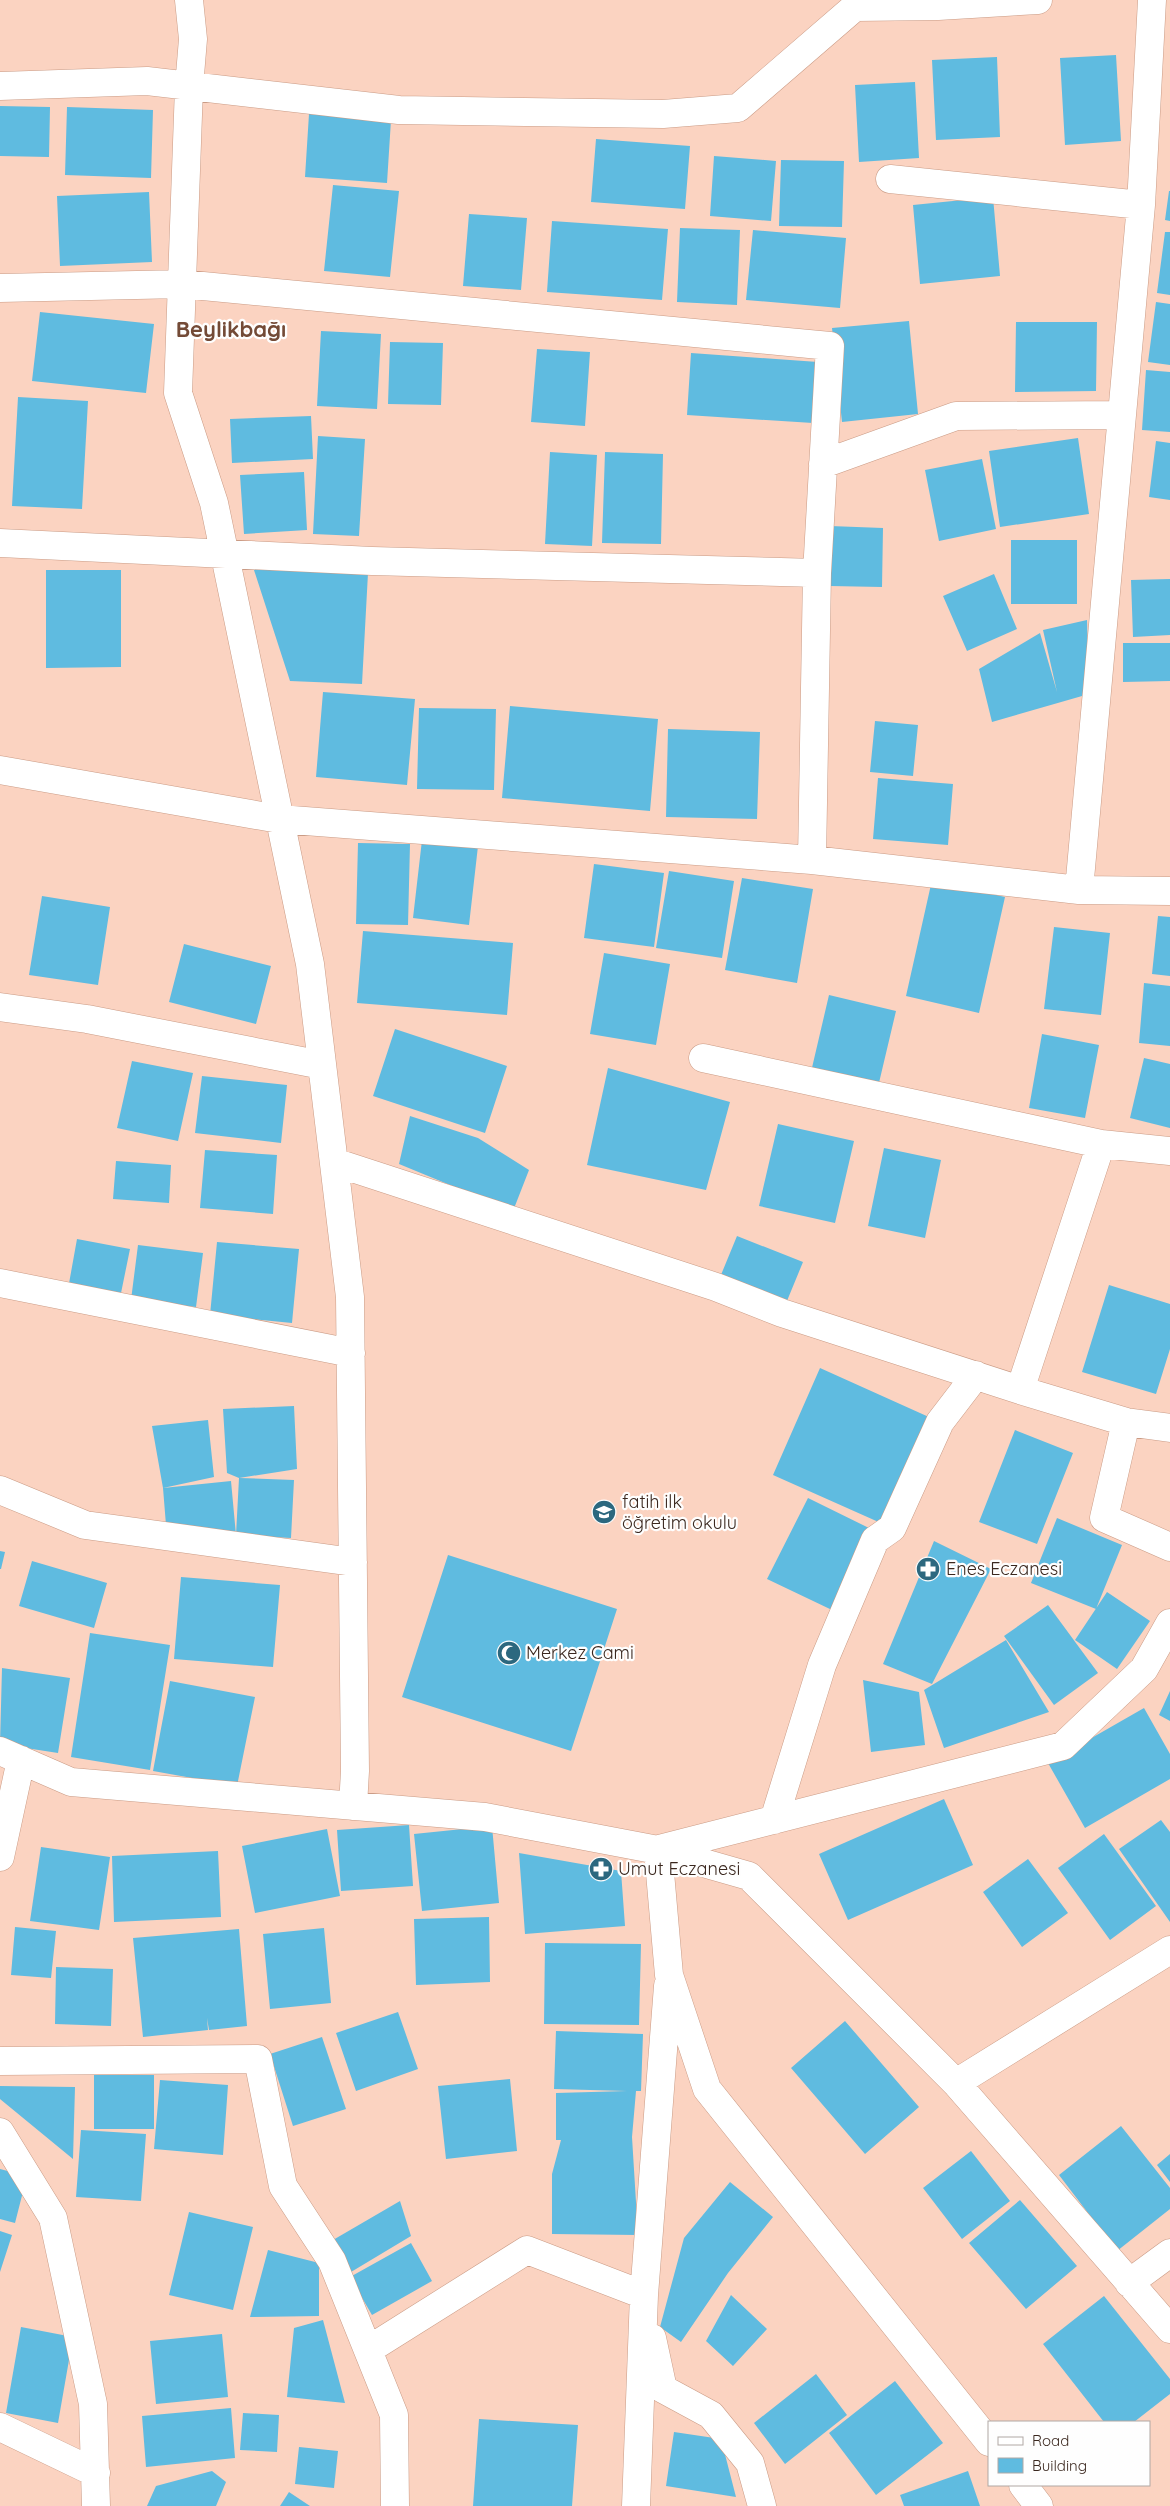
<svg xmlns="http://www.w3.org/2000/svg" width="1170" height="2506" viewBox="0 0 1170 2506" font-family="Quicksand,sans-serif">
<rect width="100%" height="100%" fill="#fbd3c1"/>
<path fill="#5fbbe0" d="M1116,55L1121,141L1065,145L1060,58Z
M997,57L1000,137L936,140L932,60Z
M915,82L919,158L859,162L855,85Z
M0,106L50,107L49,157L0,156Z
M67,107L153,110L151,178L65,175Z
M309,114L391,120L387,183L305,177Z
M596,139L690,146L685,209L591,202Z
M714,156L776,161L771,221L710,216Z
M781,160L844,161L842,227L779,226Z
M333,185L399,191L390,277L324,271Z
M1169,191H1170V221L1165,220Z
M149,192L152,262L60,266L57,196Z
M993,197L1000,276L920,284L913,205Z
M469,214L527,218L521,290L463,286Z
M552,221L668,229L662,300L547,292Z
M680,228L740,230L737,305L677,302Z
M753,230L846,238L840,308L746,300Z
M1165,232H1170V295L1157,293Z
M1156,302L1170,304V365L1148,362Z
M40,312L154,324L146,393L32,381Z
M909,321L918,414L842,422L832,328Z
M1016,322H1097L1096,391L1015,392Z
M321,331L381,334L377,409L317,406Z
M390,342L443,343L441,405L388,404Z
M537,349L590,352L585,426L531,422Z
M691,353L818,362L813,423L687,415Z
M1146,370L1170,372V432L1142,430Z
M18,397L88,401L82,509L12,506Z
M311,416L313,459L232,463L230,419Z
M318,436L365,439L359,536L313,534Z
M1078,438L1089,514L1000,527L989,451Z
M1156,441L1170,443V500L1149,497Z
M550,452L597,455L592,546L545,544Z
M605,452L663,454L661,544L602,543Z
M982,459L996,529L939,541L925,470Z
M304,472L307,530L244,534L240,475Z
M830,526L883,528L882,587L830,586Z
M1011,540H1077V604H1011Z
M253,567L368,573L362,684L290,681Z
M46,570H121V667L46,668Z
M994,574L1017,629L967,651L943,596Z
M1170,579V635L1133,637L1131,580Z
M1087,620L1089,694L992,722L979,669L1040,633L1057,692L1043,630Z
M1123,643H1170V681L1123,682Z
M323,692L415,699L407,785L316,777Z
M510,706L658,719L650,811L502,798Z
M419,708L496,709L494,790L417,789Z
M875,721L918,725L913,776L870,772Z
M668,729L760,732L757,819L666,817Z
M878,778L953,784L948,845L873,839Z
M422,840L478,846L469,925L413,918Z
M358,843L410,844L408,925L356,924Z
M594,864L664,873L654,947L584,938Z
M669,871L734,881L722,958L656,948Z
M742,878L813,889L797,983L725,970Z
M932,880L1005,897L979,1013L906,996Z
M42,896L110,907L98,985L29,975Z
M1158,916L1170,917V976L1152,974Z
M1054,927L1110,933L1101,1015L1044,1009Z
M363,931L513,943L507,1015L357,1003Z
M184,944L271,966L256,1024L169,1002Z
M604,953L670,964L656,1045L590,1034Z
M1144,983L1170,986V1046L1139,1043Z
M829,995L896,1011L878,1087L811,1072Z
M395,1029L507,1066L485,1133L373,1096Z
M1042,1034L1099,1045L1085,1118L1029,1108Z
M1144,1058L1170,1064V1128L1130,1118Z
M132,1061L193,1073L178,1141L117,1128Z
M608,1068L730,1102L706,1190L587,1165Z
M202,1076L287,1085L281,1143L195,1133Z
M410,1116L478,1138L529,1170L513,1211L399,1164Z
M778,1124L854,1141L835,1223L759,1206Z
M884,1148L941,1160L925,1238L868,1226Z
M205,1150L277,1155L273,1214L200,1208Z
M116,1161L171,1165L169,1203L113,1199Z
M737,1236L803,1262L782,1313L716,1287Z
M77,1239L130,1249L120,1298L68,1289Z
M217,1242L299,1249L292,1323L210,1315Z
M138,1245L203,1253L196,1307L131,1300Z
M1109,1285L1170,1304V1349L1156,1394L1082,1372Z
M820,1368L940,1422L892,1528L773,1475Z
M294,1406L297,1469L239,1478L227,1473L223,1409Z
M208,1420L214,1477L163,1488L152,1426Z
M1015,1430L1073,1453L1037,1544L979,1522Z
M239,1478L294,1480L291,1538L236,1535Z
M231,1481L236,1535L166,1525L163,1488Z
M808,1498L871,1529L832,1610L767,1579Z
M1057,1518L1122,1545L1096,1609L1031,1583Z
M934,1541L991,1569L932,1684L883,1664Z
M0,1551L5,1552L1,1569H0Z
M448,1555L617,1609L571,1751L402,1697Z
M32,1561L107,1583L94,1628L19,1606Z
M181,1577L280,1585L273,1667L174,1659Z
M1107,1592L1150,1621L1117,1669L1075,1640Z
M1048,1605L1098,1673L1054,1705L1004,1636Z
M90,1633L170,1645L150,1770L71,1757Z
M1006,1640L1049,1712L944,1748L924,1690Z
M2,1668L70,1678L58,1753L0,1744Z
M863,1680L919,1692L925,1745L871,1752Z
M170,1681L255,1697L237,1786L153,1771Z
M1170,1691V1721L1159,1715Z
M1144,1708L1170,1754V1779L1085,1828L1048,1763Z
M944,1799L973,1865L848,1920L819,1854Z
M1161,1820L1170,1832V1922L1119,1849Z
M409,1825L413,1886L341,1891L337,1830Z
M492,1826L499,1903L422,1911L414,1834Z
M327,1829L340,1896L255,1913L242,1846Z
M1104,1834L1156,1906L1110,1940L1058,1868Z
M41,1847L110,1857L99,1930L30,1921Z
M218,1851L221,1917L114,1922L112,1856Z
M519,1853L621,1871L625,1926L525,1934Z
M1028,1859L1068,1913L1022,1947L983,1892Z
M489,1917L490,1982L416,1985L414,1919Z
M15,1927L56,1931L51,1978L11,1975Z
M324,1928L331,2003L270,2009L263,1934Z
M239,1929L247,2026L209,2030L207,2018L208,2030L143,2037L133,1938Z
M545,1943L641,1944L639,2025L544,2024Z
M56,1967L113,1969L111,2026L55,2024Z
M398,2012L418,2069L356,2091L336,2033Z
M845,2021L919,2107L865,2154L791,2068Z
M556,2031L643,2034L641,2091H636L632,2137L638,2235L552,2234V2174L561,2140H556V2093L627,2091L554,2089Z
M322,2037L346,2109L293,2126L270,2054Z
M94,2075H154V2129H94Z
M510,2079L517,2151L446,2159L438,2086Z
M160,2080L228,2085L223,2155L154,2149Z
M0,2086L75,2087L73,2159L0,2099Z
M1121,2126L1170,2188V2209L1117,2251L1059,2175Z
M81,2130L146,2134L141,2201L76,2197Z
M971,2151L1010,2201L962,2239L923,2188Z
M1170,2154V2182L1157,2165Z
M0,2169L27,2176L15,2223L0,2219Z
M730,2182L773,2217L728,2273L681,2342L660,2327L684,2238Z
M1020,2200L1077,2266L1026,2309L969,2243Z
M400,2201L411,2236L351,2272L333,2240Z
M189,2212L253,2227L233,2310L169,2295Z
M0,2231L12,2235L0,2272Z
M411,2243L432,2281L372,2315L350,2277Z
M268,2250L319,2263V2316L250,2317Z
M731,2295L767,2329L733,2366L706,2341Z
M1104,2296L1170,2379V2394L1134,2422H1104L1043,2344Z
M323,2320L345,2403L287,2397L294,2328Z
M21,2327L73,2337L58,2423L6,2413Z
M222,2334L228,2397L156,2404L150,2341Z
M816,2374L847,2415L785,2464L754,2423Z
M895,2381L943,2443L876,2495L829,2433Z
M231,2408L235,2458L146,2467L142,2416Z
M243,2413L279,2415L277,2452L240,2450Z
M479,2419L578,2425L572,2506H473Z
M674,2432L721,2439L736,2497L666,2486Z
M299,2447L338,2451L334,2488L295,2484Z
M212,2471L226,2482L216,2506H147L156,2486Z
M968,2471L980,2506H904L900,2495Z
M289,2492L310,2506H280Z"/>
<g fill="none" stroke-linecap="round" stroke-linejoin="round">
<g stroke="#ca9b85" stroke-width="29">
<path id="minor" d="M189,0L193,39L189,87L178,393L214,503L310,964L350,1297L355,1771L353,1806
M0,86L147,81L399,110L663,114L738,108L855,7L938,6L1038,0
M890,179L1141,205
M0,288L182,284L830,346L817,573L812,860
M823,464L956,416L1121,415
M0,543L372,561L817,573
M0,770L279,819L812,860L1079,890L1170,891
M1079,890L1141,205L1152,0
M0,1007L87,1019L322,1065
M703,1058L1101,1144L1170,1151
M334,1162L716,1287L782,1313L1020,1390L1126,1422L1170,1428
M0,1283L351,1353
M1020,1390L1101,1144
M1126,1422L1104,1518L1170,1547
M0,1490L85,1525L353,1562
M0,1751L71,1782L485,1817L658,1850L749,1876L956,2083L1170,2329
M774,1820L822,1665L875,1540L892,1528L940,1422L976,1375
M659,1849L1063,1746L1144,1669L1170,1623
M658,1850L669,1975L707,2089L989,2442
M0,1857L21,1760
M0,2061L258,2059L283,2186L332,2261L394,2415L395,2506
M956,2083L1170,1950
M0,2132L53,2218L93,2404L96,2506
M1129,2283L1170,2253
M652,2338L663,2389L711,2415L750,2463L762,2506
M368,2350L527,2250L644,2295
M0,2427L96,2473
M1023,2485L1039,2506
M636,2506L644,2295L668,1986"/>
</g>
<use href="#minor" stroke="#fff" stroke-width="28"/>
</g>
<defs>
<g id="school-disc" transform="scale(1.25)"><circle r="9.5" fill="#2c687f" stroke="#fefefe"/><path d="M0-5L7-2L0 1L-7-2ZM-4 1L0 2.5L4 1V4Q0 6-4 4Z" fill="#fff"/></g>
<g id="pharmacy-disc" transform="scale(1.25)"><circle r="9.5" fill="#2c687f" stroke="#fefefe"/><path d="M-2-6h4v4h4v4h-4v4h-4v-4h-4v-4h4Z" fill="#fff"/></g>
<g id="mosque-disc" transform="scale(1.25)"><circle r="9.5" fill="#2c687f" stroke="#fefefe"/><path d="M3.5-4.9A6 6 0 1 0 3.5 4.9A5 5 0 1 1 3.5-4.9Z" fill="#fff"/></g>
</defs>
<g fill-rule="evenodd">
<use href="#school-disc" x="604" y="1512"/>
<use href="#pharmacy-disc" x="928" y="1569"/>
<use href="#mosque-disc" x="509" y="1653"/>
<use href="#pharmacy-disc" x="601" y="1869"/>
</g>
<g text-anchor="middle" stroke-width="4.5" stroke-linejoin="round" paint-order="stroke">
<g font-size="18" fill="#3a271e" stroke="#fefefe" text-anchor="start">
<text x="622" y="1508">fatih ilk<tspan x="622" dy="21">öğretim okulu</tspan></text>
<text x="946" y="1575">Enes Eczanesi</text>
<text x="526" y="1659">Merkez Cami</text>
<text x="618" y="1875">Umut Eczanesi</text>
</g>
<g font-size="22" font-weight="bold" fill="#734a36" stroke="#fefefe">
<text x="231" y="337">Beylikbağı</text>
</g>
</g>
<rect x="988" y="2421" width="162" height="65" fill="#fefefe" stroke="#b0a8a4"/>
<rect x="998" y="2437" width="25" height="8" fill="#ffffff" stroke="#b0a8a4"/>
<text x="1032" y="2446" font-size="15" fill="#3a271e">Road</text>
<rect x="998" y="2458" width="25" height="15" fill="#5fbbe0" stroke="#b0a8a4"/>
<text x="1032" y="2471" font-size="15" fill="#3a271e">Building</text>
</svg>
